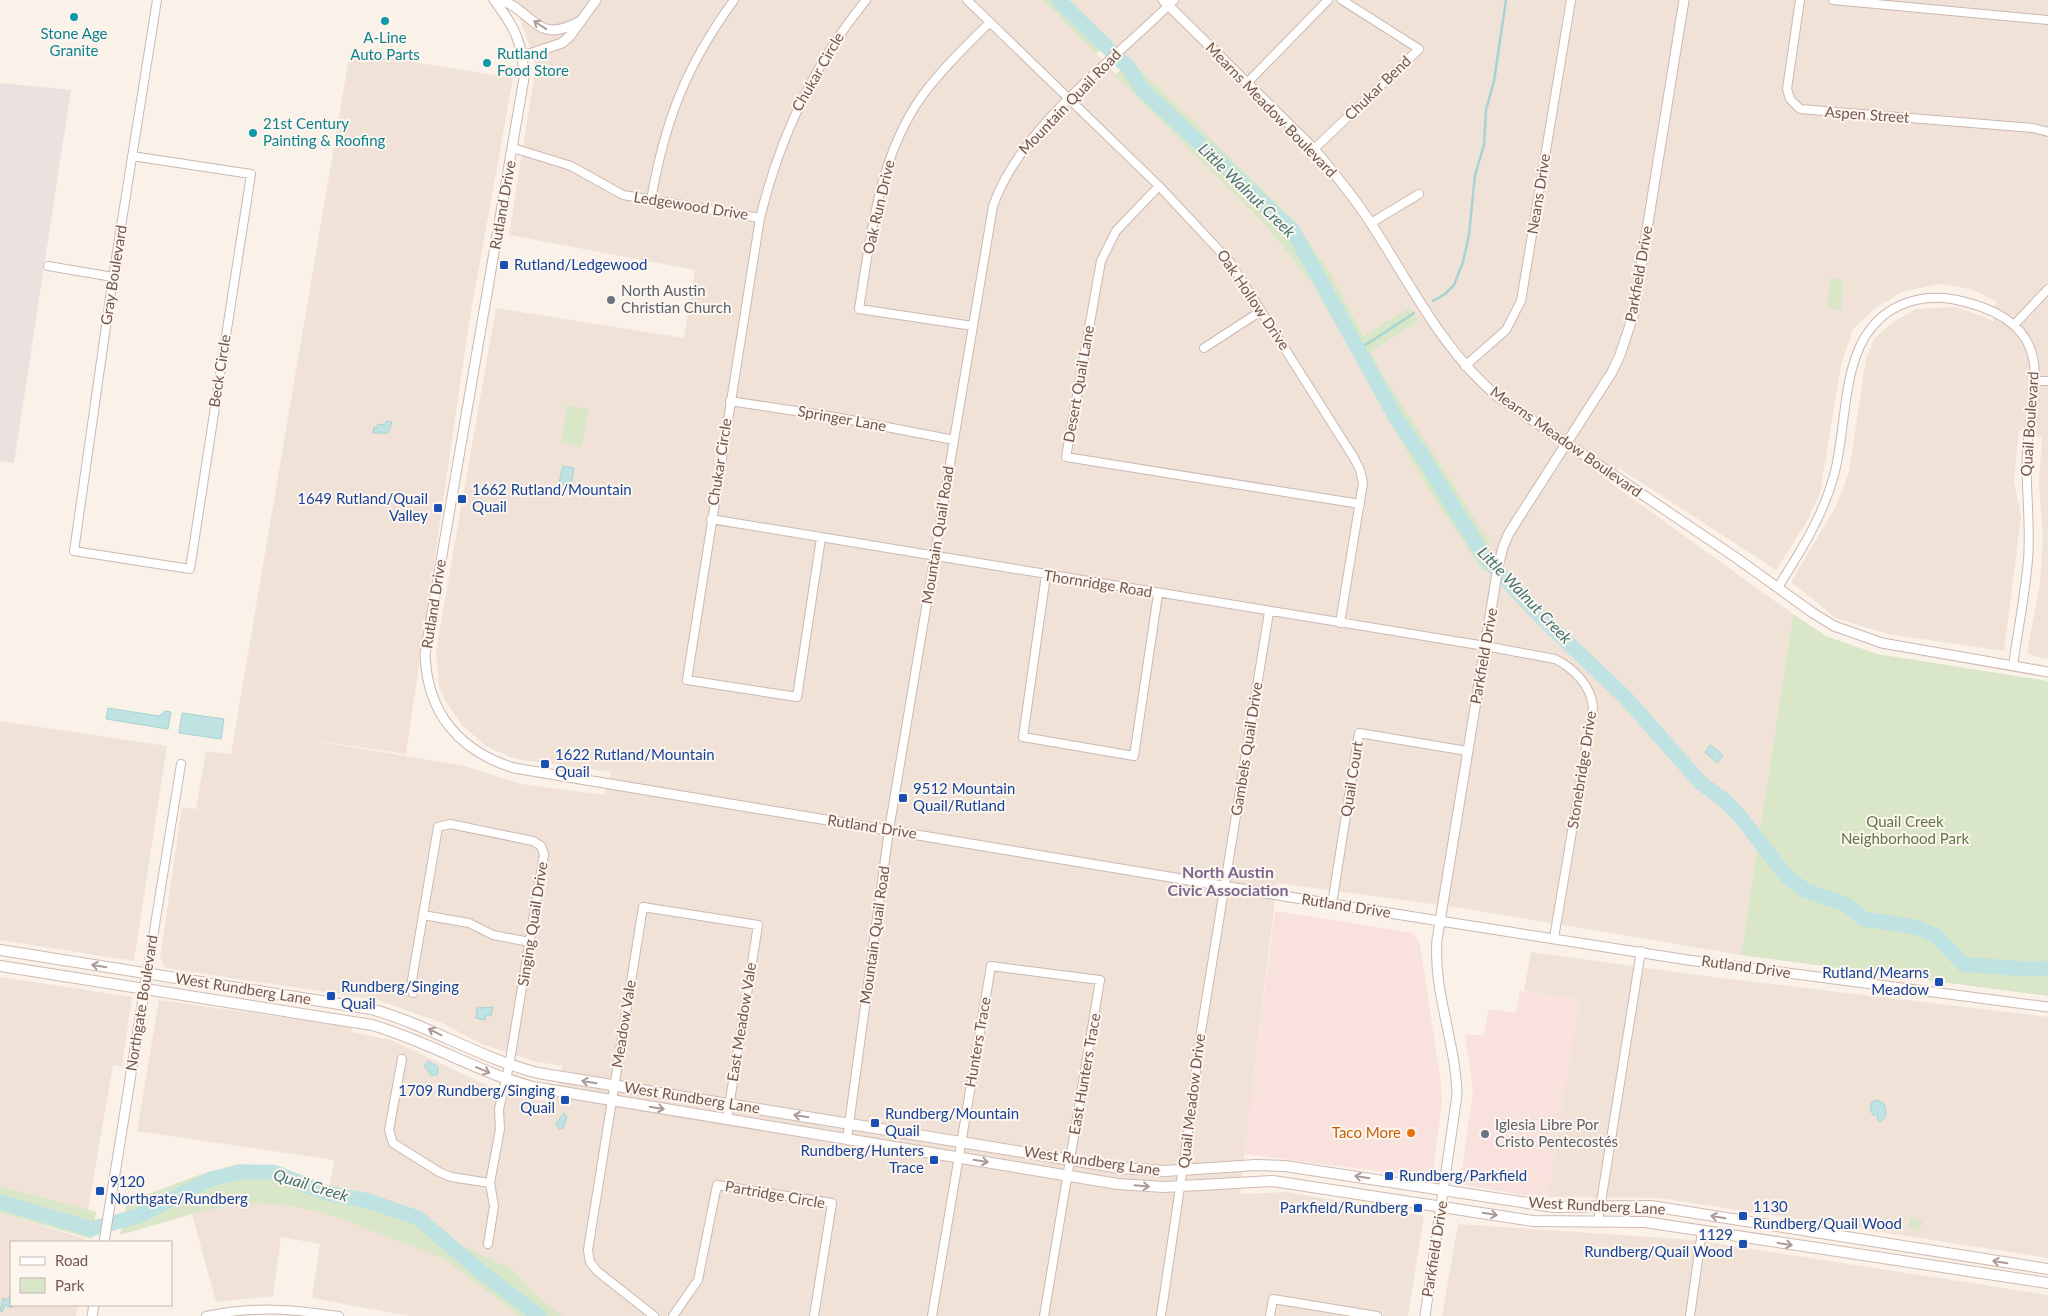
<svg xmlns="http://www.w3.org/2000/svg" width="2048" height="1316" viewBox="0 0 2048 1316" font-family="Lato,sans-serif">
<rect width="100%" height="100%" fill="#faf1e9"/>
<path fill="#f1e2d8" d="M507,0H1043L1268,228L1315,288L1424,483L1384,376L1371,352L1419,321L1410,307L1365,337L1331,274L1294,220L1070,0H2048V659L2033,656L2027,653L2040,583L2043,538L2039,482L2042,438L2019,430L2014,480L2021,517L2004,651L1888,634L1836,618L1791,582L1836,506L1849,472L1866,359L1874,339L1893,322L1916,309L1956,307L1984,317L1993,322L1996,301L1971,289L1939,284L1902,292L1874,309L1853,329L1841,365L1820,493L1806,523L1776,570L1619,468L1608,481L1793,614L1741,955L1461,908L1277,883L1240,1194L1288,1192L1424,1216L1408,1316H409L312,1298L320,1244L281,1237L273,1296L216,1302L192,1214L241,1203L285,1205L325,1213L334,1160L137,1131L159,1000L352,1027V1032L391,1040L486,1085L526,1098L553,1102L562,1066L533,1061L484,1045L440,1022L378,1000L172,969L164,967L160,958L182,807L196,809L206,751L231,754L350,52L513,78L469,323L406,754L286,736L465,766L521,784L604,795L611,772L516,759L487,747L462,725L445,700L439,686L436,651L496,308L684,338L695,270L509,235L536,65L520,19Z
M0,721L167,746L134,961L0,940Z
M1531,952L1697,975L2048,1017V1258L1660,1198L1547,1197L1579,1000L1524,991Z
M0,977L132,997L122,1066L113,1065L88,1210L0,1186Z
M0,1213L86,1239V1242H11V1305H78L76,1316H0Z
M1458,1224L1694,1240L2048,1295V1316H1442Z"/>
<path fill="#f9e2de" d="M1275,911L1414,933L1420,945L1441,1082L1442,1103L1432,1178L1244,1154Z
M1520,991L1580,1000L1547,1196L1522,1195L1460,1184L1473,1091L1465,1035H1483L1489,1009L1516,1013Z"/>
<path fill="#eae2df" d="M0,83L71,90L14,463L0,461Z"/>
<path fill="#d9e7c8" d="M1043,0H1070L1110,40L1096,54Z
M1131,60L1294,220L1331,274L1364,336L1410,307L1419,321L1371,352L1384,376L1490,542L1484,573L1424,483L1315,288L1268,228L1115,75Z
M1830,278L1840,279L1843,282L1842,311L1827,308Z
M567,405L589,409L582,447L561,443Z
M1793,614L1826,636L1877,654L2048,681V996L1741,955Z
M238,1164L284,1168L330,1186L411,1209L459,1244L512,1269L531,1290L562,1316H520L443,1258L325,1213L285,1205L240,1203L192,1214L120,1235L127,1202L196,1176Z
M0,1186L96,1212L92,1239L0,1213Z
M1912,1217L1923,1222L1919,1232L1907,1227Z"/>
<path fill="#bfe2e2" stroke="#a6d3d3" d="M386,421L392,422L388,433H373L374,427L377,428L378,424L385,425Z
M563,466L574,468L571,486L559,483Z
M108,708L159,716L165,711L171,712L168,729L106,719Z
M182,713L224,719L221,739L179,733Z
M1710,745L1723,755L1717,763L1705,752Z
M493,1007L491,1016L486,1015L485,1020L476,1018L477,1008Z
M428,1061L438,1067V1074L432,1076L424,1066Z
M1877,1100L1884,1104C1887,1111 1887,1118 1880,1122L1877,1119L1878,1115H1873L1870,1109L1872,1102Z
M564,1113L567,1117L563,1128L559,1129L556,1124Z
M11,1293L12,1308L5,1305L2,1312L0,1311L3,1298L8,1300Z"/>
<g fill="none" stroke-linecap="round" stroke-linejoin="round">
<path stroke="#a6d3d3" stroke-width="2.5" d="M1433,301L1445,294L1454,285L1463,262L1469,235L1475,175L1484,145L1486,110L1494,81L1506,0
M1358,350L1414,313"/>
<path stroke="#bfe2e2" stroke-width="15" d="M1058,0L1129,68L1142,89L1293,231L1396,418L1421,454L1485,558L1543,619L1625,697L1700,782L1724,800L1738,814L1788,878L1805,890L1847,905L1863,919L1916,927L1936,936L1964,965C1993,964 2019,972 2048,968
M0,1202L91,1229L138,1216L211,1179L240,1172H273L325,1193L369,1201L418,1218L480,1271L539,1316"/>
<g stroke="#ccb8b0" stroke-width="10">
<path id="minor" d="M967,0L1159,186L1230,262L1354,458L1360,470L1363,483L1340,623
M1800,0L1787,89L1790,99L1800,109L2033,128L2048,132
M1833,0L2048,20
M1247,83L1328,0
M513,148L571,166L623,195L760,218
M1314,149L1419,49L1342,0
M132,156L251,174L190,569L74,551L113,277L157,0
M1159,186L1116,231L1101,261L1066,457L1360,504
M651,200C665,120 686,66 734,0
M1371,223L1419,194
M48,266L113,277
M2014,325L2048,289
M973,326L859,309C871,235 878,158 922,96C942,69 966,46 989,23
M1204,348L1261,311
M1465,366L1506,330L1521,301L1571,0
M2035,381H2048
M730,401L835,417L954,440
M711,519L1485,646L1555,659C1574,668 1591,686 1593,707L1554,938
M821,538L797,697L687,680L760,218C780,136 813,65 866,0
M1046,575L1023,737L1134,756L1158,594
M1778,587C1801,551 1823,516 1834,475C1847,429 1841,364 1872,327C1892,302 1926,293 1957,300C1985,306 2019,319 2030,348C2042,379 2029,417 2027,449C2025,486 2031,523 2028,560C2025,595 2018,630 2013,665
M1332,904L1359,733L1467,751
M423,915L469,923L493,935L530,942
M147,974L181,764
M413,993L412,980L438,827L450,824L533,841L541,846L544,854L509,1066L499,1109L500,1129L490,1183L494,1206L488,1244
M402,1059L389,1130L393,1143L439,1172L451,1177L490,1183
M847,1139L889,830L993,206C1022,124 1114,61 1174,0
M1598,1221L1641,951
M206,1316C254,1306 291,1309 339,1316
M654,1316L597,1271L590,1262L588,1250L643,907L758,925L727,1119
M673,1316L698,1280L717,1185L832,1203L814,1316
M932,1316L991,966L1100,980L1044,1316
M1161,1316L1193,1099L1199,1044L1269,612
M1270,1316L1273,1299L1377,1316
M1690,1316L1702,1231"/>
</g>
<g stroke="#ccb8b0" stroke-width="11">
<path id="tertiary" d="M494,0C515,27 523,44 524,78L425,654C427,713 459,751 514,768L1332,904L1688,960L2048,1007
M502,0C537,15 536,44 579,22
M1163,0L1314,149C1335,174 1355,198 1372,225C1411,285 1443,351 1498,397L1735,557L1813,613L1834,626L1882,643L2048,672
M523,56L562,43L570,36L596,0
M104,1242L147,974
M92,1316L94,1305
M1425,1316L1457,1095C1456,1043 1433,992 1437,940L1498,567L1503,547L1509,533L1612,372L1620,355L1633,316L1684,0"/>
</g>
<g stroke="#d0bab1" stroke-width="12">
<path id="secondary" d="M0,950L371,1009C429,1025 479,1058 538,1073L1120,1168L1165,1171L1256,1165L1285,1166L1554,1207L1651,1206L2048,1269
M0,966L372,1025C428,1041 477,1072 533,1087L1118,1184L1164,1187L1273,1181L1533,1221L1645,1222L2048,1283"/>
</g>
<use href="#minor" stroke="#fff" stroke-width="8"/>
<use href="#tertiary" stroke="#fff" stroke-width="9"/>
<use href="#secondary" stroke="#fff" stroke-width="10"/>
</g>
<defs><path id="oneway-shaft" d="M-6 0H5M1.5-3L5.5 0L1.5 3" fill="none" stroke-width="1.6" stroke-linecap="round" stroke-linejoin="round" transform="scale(1.25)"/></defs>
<g stroke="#ab9a95">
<use href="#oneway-shaft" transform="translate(540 25) rotate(-146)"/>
<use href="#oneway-shaft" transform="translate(99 966) rotate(-171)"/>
<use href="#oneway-shaft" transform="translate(435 1032) rotate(-154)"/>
<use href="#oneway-shaft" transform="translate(483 1070) rotate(23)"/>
<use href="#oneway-shaft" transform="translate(589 1082) rotate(-170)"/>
<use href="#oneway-shaft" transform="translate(657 1108) rotate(9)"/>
<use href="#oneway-shaft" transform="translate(801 1116) rotate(-171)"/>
<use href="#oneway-shaft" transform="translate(981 1161) rotate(9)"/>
<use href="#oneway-shaft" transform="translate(1362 1177) rotate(-171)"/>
<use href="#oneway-shaft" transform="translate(1142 1186) rotate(5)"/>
<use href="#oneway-shaft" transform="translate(1490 1214) rotate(9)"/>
<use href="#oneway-shaft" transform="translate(1718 1217) rotate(-171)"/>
<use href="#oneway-shaft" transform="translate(1785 1244) rotate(9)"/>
<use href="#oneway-shaft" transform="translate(2000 1262) rotate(-171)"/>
</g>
<g fill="#0f9aa8" stroke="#fdf6ef" stroke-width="2">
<circle cx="74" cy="17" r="5"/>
<circle cx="385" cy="21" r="5"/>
<circle cx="487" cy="63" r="5"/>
<circle cx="253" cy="133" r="5"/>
</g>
<g fill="#1a4fb4" stroke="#fdf6ef" stroke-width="2">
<rect x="499" y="260" width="10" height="10" rx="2.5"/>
<rect x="457" y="494" width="10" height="10" rx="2.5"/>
<rect x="433" y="503" width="10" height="10" rx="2.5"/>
<rect x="540" y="759" width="10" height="10" rx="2.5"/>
<rect x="898" y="793" width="10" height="10" rx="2.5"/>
<rect x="1934" y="977" width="10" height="10" rx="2.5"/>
<rect x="326" y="991" width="10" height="10" rx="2.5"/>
<rect x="560" y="1095" width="10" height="10" rx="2.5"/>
<rect x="870" y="1118" width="10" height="10" rx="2.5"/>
<rect x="929" y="1155" width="10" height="10" rx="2.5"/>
<rect x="1384" y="1171" width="10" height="10" rx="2.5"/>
<rect x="95" y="1186" width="10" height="10" rx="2.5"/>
<rect x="1413" y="1203" width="10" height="10" rx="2.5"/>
<rect x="1738" y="1211" width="10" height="10" rx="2.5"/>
<rect x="1738" y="1239" width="10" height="10" rx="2.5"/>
</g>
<g fill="#6b7280" stroke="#fdf6ef" stroke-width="2">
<circle cx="611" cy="300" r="5"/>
<circle cx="1485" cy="1134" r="5"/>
</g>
<circle fill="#e8710a" stroke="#fdf6ef" stroke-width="2" cx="1411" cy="1133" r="5"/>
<g text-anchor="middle" stroke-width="4" stroke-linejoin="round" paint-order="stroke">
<g font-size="15" fill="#0d838f" stroke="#fdf6ef">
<text x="74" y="39">Stone Age<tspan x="74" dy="17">Granite</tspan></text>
<text x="385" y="43">A-Line<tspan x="385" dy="17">Auto Parts</tspan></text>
<text x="497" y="59" text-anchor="start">Rutland<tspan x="497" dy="17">Food Store</tspan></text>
<text x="263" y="129" text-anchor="start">21st Century<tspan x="263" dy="17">Painting &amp; Roofing</tspan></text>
</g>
<g font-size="15" fill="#73574f" stroke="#fdf6ef">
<text transform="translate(818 72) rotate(-60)" y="5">Chukar Circle</text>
<text transform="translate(1378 88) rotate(-44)" y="5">Chukar Bend</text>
<text transform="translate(1070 102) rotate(-46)" y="5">Mountain Quail Road</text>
<text transform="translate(1271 110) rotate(46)" y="5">Mearns Meadow Boulevard</text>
<text transform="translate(1867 115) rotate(4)" y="5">Aspen Street</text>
<text transform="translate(1539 194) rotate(-81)" y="5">Neans Drive</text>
<text transform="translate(503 205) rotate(-80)" y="5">Rutland Drive</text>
<text transform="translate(691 206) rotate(9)" y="5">Ledgewood Drive</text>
<text transform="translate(879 207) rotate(-77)" y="5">Oak Run Drive</text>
<text transform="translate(1639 274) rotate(-80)" y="5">Parkfield Drive</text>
<text transform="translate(114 275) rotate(-81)" y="5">Gray Boulevard</text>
<text transform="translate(1253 300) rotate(56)" y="5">Oak Hollow Drive</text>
<text transform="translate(220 371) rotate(-81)" y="5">Beck Circle</text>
<text transform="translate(1079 384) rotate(-80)" y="5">Desert Quail Lane</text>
<text transform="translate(842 419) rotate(10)" y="5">Springer Lane</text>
<text transform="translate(2030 424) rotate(-86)" y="5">Quail Boulevard</text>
<text transform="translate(1566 442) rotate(35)" y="5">Mearns Meadow Boulevard</text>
<text transform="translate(720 462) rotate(-81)" y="5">Chukar Circle</text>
<text transform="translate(938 535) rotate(-81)" y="5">Mountain Quail Road</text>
<text transform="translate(1098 584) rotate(9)" y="5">Thornridge Road</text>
<text transform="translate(434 604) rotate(-81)" y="5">Rutland Drive</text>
<text transform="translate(1484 656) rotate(-80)" y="5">Parkfield Drive</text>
<text transform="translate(1247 749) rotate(-81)" y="5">Gambels Quail Drive</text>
<text transform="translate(1582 770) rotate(-81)" y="5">Stonebridge Drive</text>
<text transform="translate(1352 779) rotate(-81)" y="5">Quail Court</text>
<text transform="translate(872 827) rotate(9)" y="5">Rutland Drive</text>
<text transform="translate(1346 906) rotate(9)" y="5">Rutland Drive</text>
<text transform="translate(533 924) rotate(-81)" y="5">Singing Quail Drive</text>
<text transform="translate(875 935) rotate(-82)" y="5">Mountain Quail Road</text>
<text transform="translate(1746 967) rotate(8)" y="5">Rutland Drive</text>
<text transform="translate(243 989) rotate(9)" y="5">West Rundberg Lane</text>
<text transform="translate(142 1003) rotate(-81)" y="5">Northgate Boulevard</text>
<text transform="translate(742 1022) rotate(-81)" y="5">East Meadow Vale</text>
<text transform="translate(624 1024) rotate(-81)" y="5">Meadow Vale</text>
<text transform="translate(978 1042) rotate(-80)" y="5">Hunters Trace</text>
<text transform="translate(1085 1074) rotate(-80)" y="5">East Hunters Trace</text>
<text transform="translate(692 1098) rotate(9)" y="5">West Rundberg Lane</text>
<text transform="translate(1192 1101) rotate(-83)" y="5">Quail Meadow Drive</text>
<text transform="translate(1092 1161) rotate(8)" y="5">West Rundberg Lane</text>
<text transform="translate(775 1195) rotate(10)" y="5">Partridge Circle</text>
<text transform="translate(1597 1206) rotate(3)" y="5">West Rundberg Lane</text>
<text transform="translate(1435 1249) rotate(-81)" y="5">Parkfield Drive</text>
</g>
<g font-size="15" fill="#164399" stroke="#fdf6ef" text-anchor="start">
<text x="514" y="270">Rutland/Ledgewood</text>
<text x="472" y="495">1662 Rutland/Mountain<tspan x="472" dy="17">Quail</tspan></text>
<text x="428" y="504" text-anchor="end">1649 Rutland/Quail<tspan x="428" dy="17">Valley</tspan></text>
<text x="555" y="760">1622 Rutland/Mountain<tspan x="555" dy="17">Quail</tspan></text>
<text x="913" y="794">9512 Mountain<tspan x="913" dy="17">Quail/Rutland</tspan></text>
<text x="1929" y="978" text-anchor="end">Rutland/Mearns<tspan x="1929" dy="17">Meadow</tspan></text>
<text x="341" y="992">Rundberg/Singing<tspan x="341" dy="17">Quail</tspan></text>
<text x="555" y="1096" text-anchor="end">1709 Rundberg/Singing<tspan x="555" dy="17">Quail</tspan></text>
<text x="885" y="1119">Rundberg/Mountain<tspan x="885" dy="17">Quail</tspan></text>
<text x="924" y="1156" text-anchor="end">Rundberg/Hunters<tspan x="924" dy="17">Trace</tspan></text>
<text x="1399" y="1181">Rundberg/Parkfield</text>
<text x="110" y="1187">9120<tspan x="110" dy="17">Northgate/Rundberg</tspan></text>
<text x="1753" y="1212">1130<tspan x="1753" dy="17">Rundberg/Quail Wood</tspan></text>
<text x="1408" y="1213" text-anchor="end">Parkfield/Rundberg</text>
<text x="1733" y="1240" text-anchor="end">1129<tspan x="1733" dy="17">Rundberg/Quail Wood</tspan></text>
</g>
<g font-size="15" fill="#5b616d" stroke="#fdf6ef" text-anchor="start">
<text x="621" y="296">North Austin<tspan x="621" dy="17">Christian Church</tspan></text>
<text x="1495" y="1130">Iglesia Libre Por<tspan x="1495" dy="17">Cristo Pentecostés</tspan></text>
</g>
<g font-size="15" fill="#5d7748" stroke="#fdf6ef">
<text x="1905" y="827">Quail Creek<tspan x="1905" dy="17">Neighborhood Park</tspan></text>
</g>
<g font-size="15" fill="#c56008" stroke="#fdf6ef" text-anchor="end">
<text x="1401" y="1138">Taco More</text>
</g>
<g font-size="16" font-style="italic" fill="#447576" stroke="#fdf6ef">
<text transform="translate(1247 190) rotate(44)" y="6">Little Walnut Creek</text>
<text transform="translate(1525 595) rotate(46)" y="6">Little Walnut Creek</text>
<text transform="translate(311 1185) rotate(17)" y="6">Quail Creek</text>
</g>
<g font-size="16" font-weight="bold" fill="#7b678e" stroke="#fdf6ef">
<text x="1228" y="878">North Austin<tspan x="1228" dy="18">Civic Association</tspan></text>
</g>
</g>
<rect x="10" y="1241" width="162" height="65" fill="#fdf6ef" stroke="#c6b6af"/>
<rect x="20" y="1257" width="25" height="8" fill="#ffffff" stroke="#c6b6af"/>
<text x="55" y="1266" font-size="15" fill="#73574f">Road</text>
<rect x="20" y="1278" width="25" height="15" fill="#d9e7c8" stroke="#c6b6af"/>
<text x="55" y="1291" font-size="15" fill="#73574f">Park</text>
</svg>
